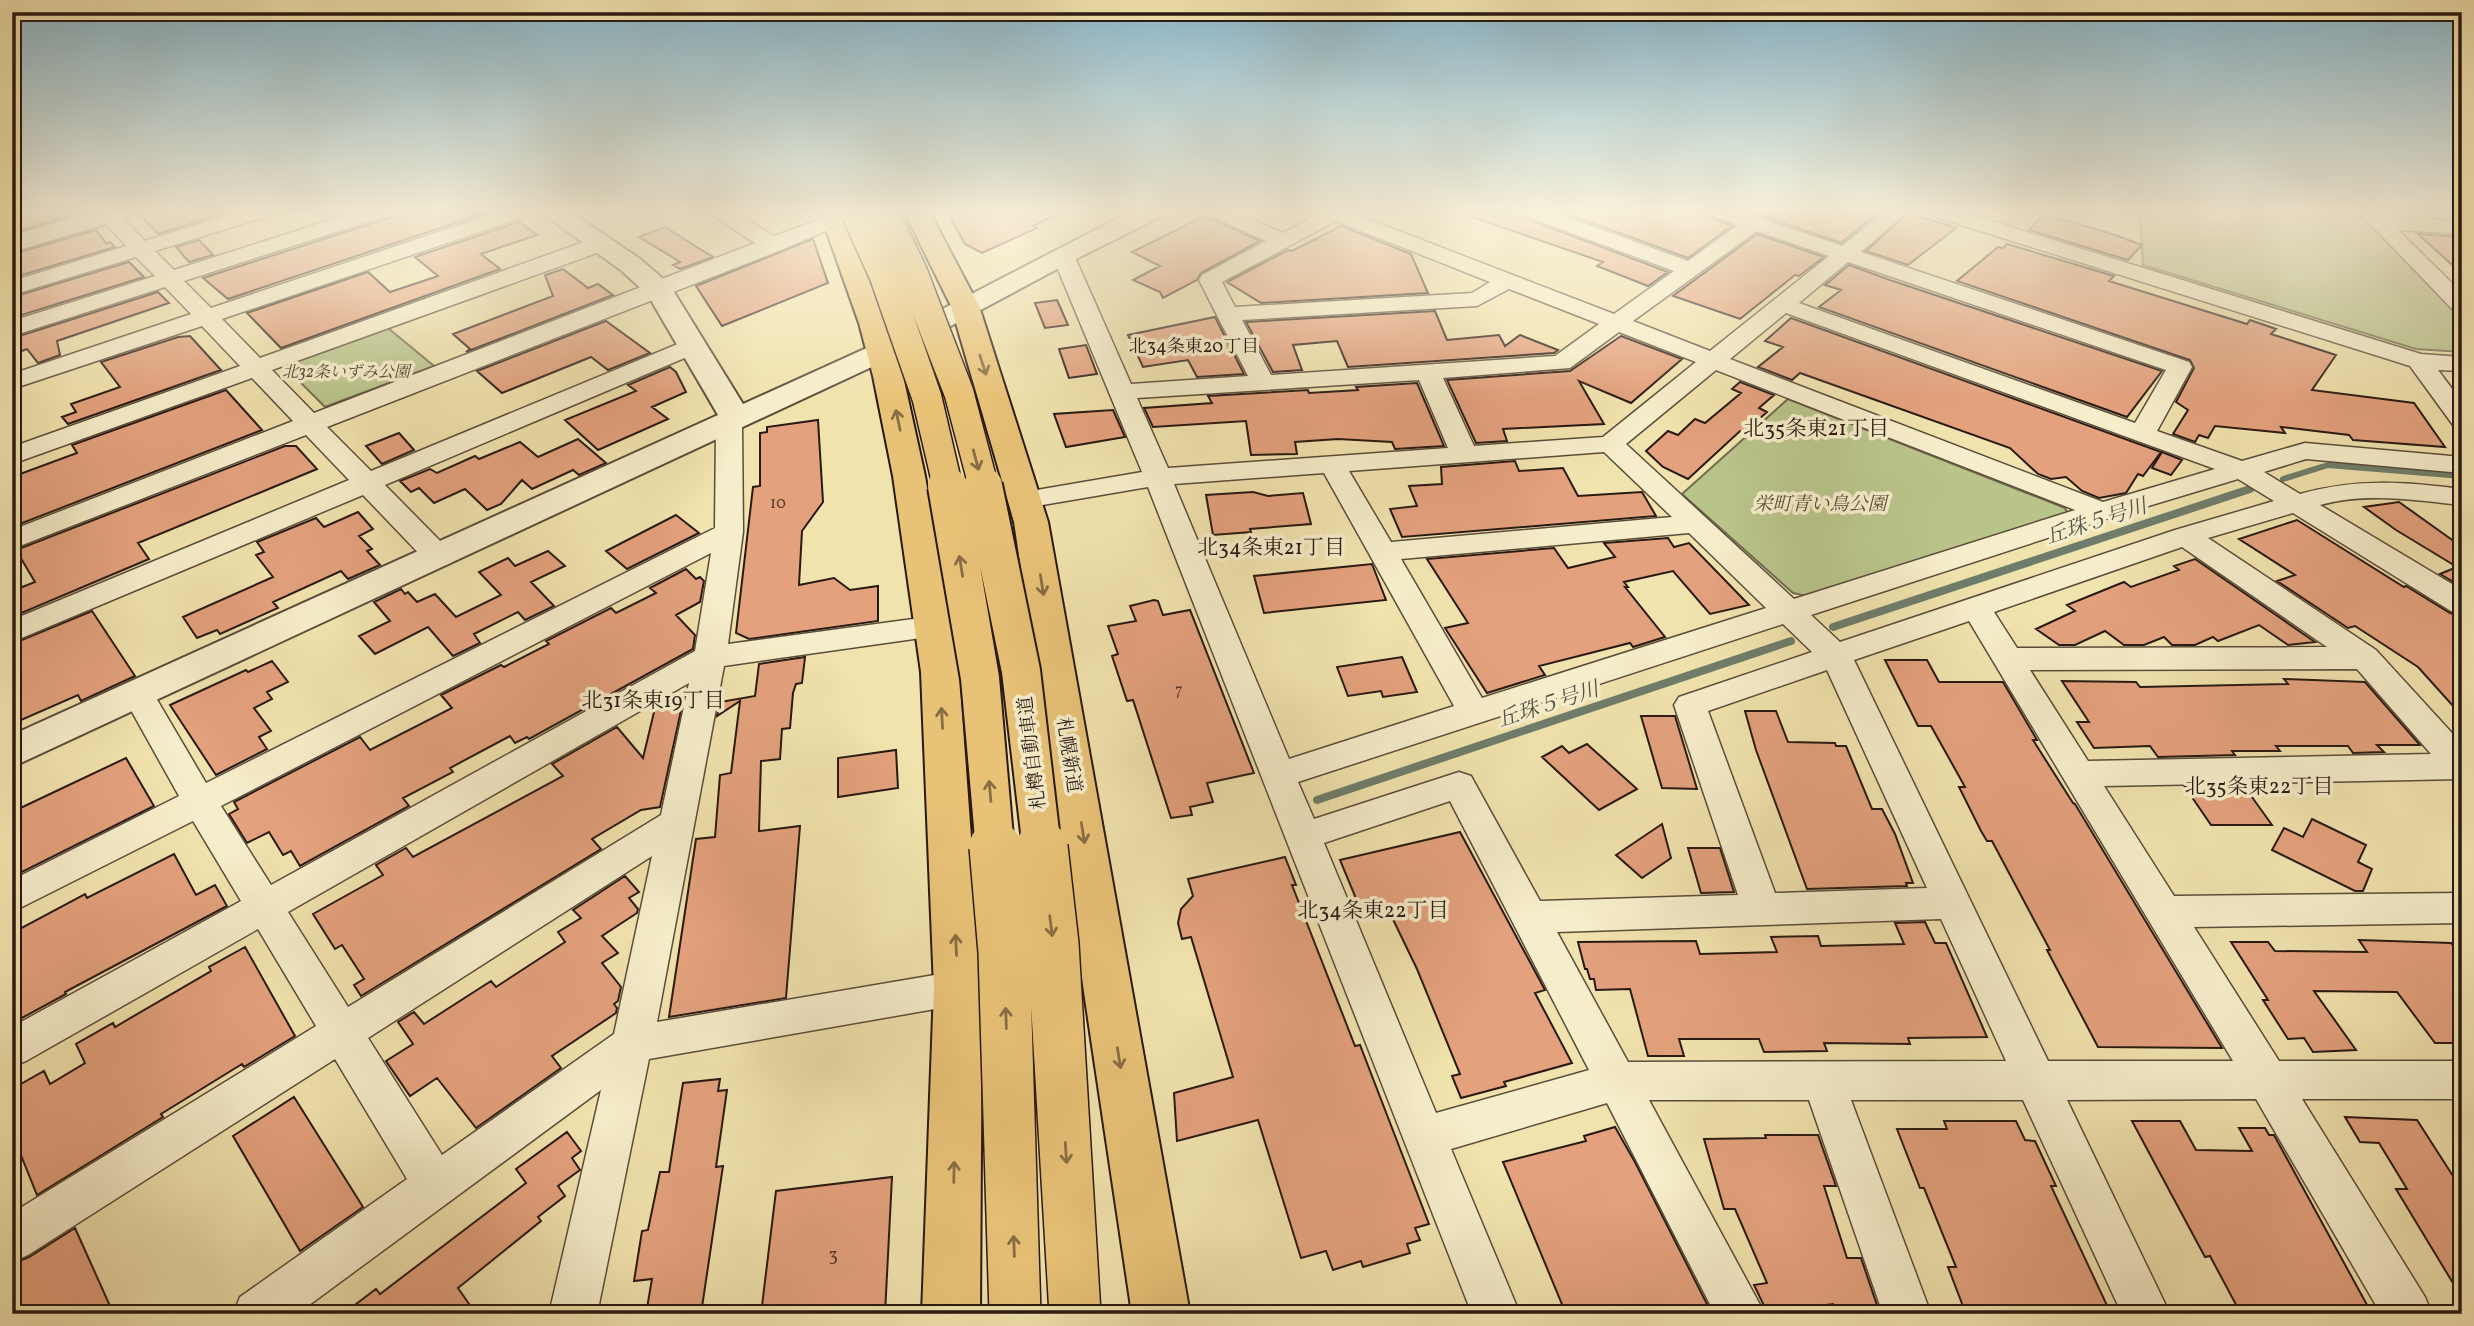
<svg xmlns="http://www.w3.org/2000/svg" width="2474" height="1326" viewBox="0 0 2474 1326" font-family="Vollkorn,'Noto Serif JP',serif">
<rect width="100%" height="100%" fill="#f1e3ae"/>
<filter id="stains"><feTurbulence type="fractalNoise" baseFrequency=".00286" numOctaves="4"/><feColorMatrix values="0 0 0 0 .2 0 0 0 0 .09 0 0 0 0 .02 0 0 0 .5 -.17"/></filter>
<radialGradient id="worn" r=".72"><stop offset=".6" stop-color="#630" stop-opacity="0"/><stop offset="1" stop-color="#630" stop-opacity=".3"/></radialGradient>
<path fill="#b9c48b" stroke="#716e4f" stroke-width="2" d="M2140,213H2359L2462,319V352L2416,349L2143,265Z
M388,328L434,366L325,407L284,366Z
M1788,399L2065,508L2068,514L1807,596L1793,593L1682,494Z"/>
<g fill="none" stroke-linecap="round" stroke-linejoin="round">
<path stroke="#6e7d6b" stroke-width="6" d="M2283,479L2328,465L2462,476"/>
<path stroke="#6e7d6b" stroke-width="8" d="M1833,627L2250,489
M1317,800L1791,641"/>
</g>
<path fill="#e3a17d" stroke="#291913" stroke-width="2" d="M12,213H77L12,233Z
M138,213H225L158,234Z
M404,213H485L228,299L203,278Z
M948,213H1060L1033,226L1037,228L982,253L965,244Z
M1470,213H1523L1527,219L1668,272L1648,286L1597,266L1603,262L1469,216Z
M1565,213H1711L1715,219L1732,226L1688,258Z
M1755,213H1878L1841,243Z
M1908,213L1956,228L1908,265L1866,251Z
M2044,214L2109,233L2142,245L2128,260L2029,230Z
M1205,216L1260,241L1201,273L1197,280L1163,298L1160,292L1133,280L1160,266L1132,252Z
M519,222L537,235L481,254L500,269L281,348L247,313L368,272L390,292L438,276L415,257Z
M1341,226L1411,254L1428,293L1261,303L1227,282L1288,250L1292,251Z
M665,227L713,257L680,269L673,265L680,262L639,237Z
M96,230L106,243L110,242L115,247L12,278V254Z
M1757,234L1824,257L1799,276L1795,275L1740,319L1673,296Z
M2418,234L2462,237V274Z
M813,239L828,283L722,326L696,286Z
M199,240L213,255L189,262L176,247Z
M2007,244L2114,276L2109,281L2247,324L2250,320L2276,329L2271,334L2336,355L2312,390L2414,403L2445,447L2353,440L2349,435L2281,427L2285,433L2215,426L2208,438L2199,435L2195,442L2173,434L2188,410L2176,402L2194,368L2190,360L1957,281L1998,247L2003,248Z
M129,262L144,277L12,318V306L21,303L16,296Z
M1849,265L1890,280L2162,371L2127,417L1819,307L1841,290L1825,285Z
M563,269L588,288L598,284L613,295L466,352L470,349L453,334L553,296L545,275Z
M158,292L169,303L57,341L60,355L38,363L27,349L22,351L13,338Z
M1057,300L1068,325L1045,328L1035,303Z
M1435,311L1447,340L1499,335L1505,346L1520,335L1558,350L1554,353L1348,367L1337,341L1293,345L1302,370L1273,372L1246,322Z
M1215,317L1244,374L1197,377L1188,360L1143,367L1128,335Z
M1791,318L2161,452L2143,476L2138,474L2126,493L2099,498L2082,491L2066,477L2051,479L2038,474L2010,448L1800,373L1792,380L1758,367L1783,347L1765,341Z
M606,321L650,353L608,370L591,357L502,393L477,371Z
M190,336L221,370L68,424L62,417L76,412L71,404L120,387L101,362L178,337Z
M1621,336L1682,359L1631,403L1579,381L1604,424L1503,429L1507,441L1476,443L1447,380L1570,371Z
M1086,345L1097,374L1069,378L1059,349Z
M670,367L676,372L686,392L652,407L668,419L598,450L565,420L636,391L628,385Z
M1740,382L1774,395L1759,408L1767,412L1744,432L1740,431L1688,479L1663,467L1646,451L1668,431L1678,435L1695,419L1705,423L1741,393L1732,389Z
M1417,383L1444,446L1395,449L1392,442L1338,439L1295,442L1297,454L1251,455L1246,421L1153,427L1144,408L1212,403L1208,396L1308,390L1309,393L1358,390L1356,387Z
M226,390L262,430L12,527V477L77,453L72,445Z
M1113,410L1125,437L1066,447L1054,414Z
M818,420L823,502L802,531L799,585L834,578L850,590L878,586V621L749,639L736,633L753,487L760,486V433L767,432V427Z
M399,433L414,450L382,464L366,446Z
M578,439L606,463L579,475L573,470L532,489L522,480L501,504L487,510L465,489L434,503L419,488L411,492L400,481L430,469L437,473L475,456L479,459L520,442L538,457Z
M285,446H296L317,469L138,543L149,559L12,617V591L35,582L16,550Z
M2162,452L2182,460L2171,475L2152,468Z
M1515,461L1519,471L1563,468L1578,496L1642,492L1656,516L1402,537L1390,509L1417,506L1409,486L1442,484L1441,467Z
M1253,492L1268,496L1303,493L1311,524L1250,529L1251,532L1213,535L1206,495Z
M2399,502L2462,547V587L2440,574L2457,567L2396,530L2364,507Z
M358,512L373,529L359,536L372,549L367,551L380,565L348,579L341,571L273,602L278,608L220,634L217,630L197,638L183,617L273,577L256,555L264,552L257,542L316,518L324,527Z
M676,515L699,533L627,569L606,551Z
M2297,520L2404,587L2406,586L2450,613L2462,616V716L2418,667L2355,626L2348,628L2277,581L2295,575L2239,539Z
M1668,538L1674,547L1689,543L1749,605L1710,614L1673,571L1624,582L1628,587H1625L1665,637L1633,647L1630,643L1539,666L1545,675L1487,693L1445,628L1468,623L1427,559L1554,548L1568,568L1615,557L1604,543Z
M548,551L565,566L531,582L554,606L525,620L518,612L474,634L480,643L453,656L428,627L375,654L359,636L390,621L374,602L401,589L405,594L408,592L417,602L435,594L456,617L501,595L479,572L508,558L515,566Z
M2195,559L2315,642L2288,645L2259,625L2218,641L2213,637L2195,645H2172L2164,637L2144,645H2124L2105,631L2075,645H2059L2036,629L2075,611L2067,605L2124,582L2131,587L2179,570L2174,566Z
M1372,564L1386,600L1264,613L1254,576Z
M686,569L696,579L700,577L704,581L700,602L676,615L695,635L693,649L529,739L527,737L515,743L510,736L450,768L453,772L403,798L409,806L300,866L291,851L283,855L269,832L247,843L229,814L238,809L234,802L360,737L370,750L452,708L441,695L501,665L504,667L549,644L546,641L611,608L616,613L656,593L650,588Z
M1154,600L1158,601L1163,615L1190,610L1254,773L1207,783L1213,802L1190,807L1192,815L1171,818L1133,700L1127,701L1112,656L1118,654L1108,626L1136,621L1130,606Z
M92,611L135,676L81,701L78,695L12,724V644Z
M805,657L802,683L796,684L793,693L790,728L782,729L780,759L761,761L759,831L800,826L786,998L669,1017L696,839L715,837L720,775L731,773L740,701L717,716L720,702L755,696L759,664Z
M1402,657L1417,692L1383,697L1381,691L1348,696L1337,667Z
M1885,660H1927L1939,682H2003L2037,740H2033L2073,803L2075,804L2222,1048L2098,1047L2047,950H2050L1992,841H1987L1981,831L1959,787H1965L1931,726H1918Z
M272,661L288,682L267,692L272,699L254,708L271,731L259,737L267,749L216,775L170,705L246,670L248,672Z
M2284,679L2365,682L2420,745H2377L2384,752L2353,753L2348,746H2276L2280,751H2232L2235,755L2158,757L2150,746L2094,748L2077,722H2089L2062,681L2136,682L2140,687L2288,684Z
M682,706L660,807L641,810L592,839L601,849L361,996L354,985L364,979L342,945L335,949L313,914L383,875L376,865L406,848L413,857L563,776L552,764L617,727L643,758L655,708Z
M1745,711H1776L1788,742L1835,743L1836,746H1846L1872,809H1882L1895,834L1913,883H1906L1907,886L1807,889L1756,750Z
M1641,716H1675L1697,789L1662,788Z
M1587,744L1637,789L1599,810L1542,757L1562,746L1569,753Z
M896,750L898,788L838,797V758Z
M126,758L154,806L12,877V812Z
M2244,786L2272,825H2211L2185,787Z
M2312,819L2366,845L2358,862L2372,869L2363,891H2355L2272,850L2284,828L2303,837Z
M1662,824L1671,858L1642,878L1616,855Z
M1460,832L1545,990L1535,993L1572,1063L1504,1082L1506,1086L1461,1098L1452,1076L1460,1074L1417,969L1387,907L1362,913L1340,860Z
M1688,848H1720L1734,892L1701,893Z
M174,854L196,895L215,885L227,906L65,992L66,994L20,1019L12,997V933L85,894L87,898Z
M1285,857L1296,885H1292L1355,1046L1360,1045L1429,1224L1415,1228L1420,1240L1407,1244L1410,1253L1363,1267L1361,1261L1333,1270L1326,1251L1301,1258L1258,1120L1177,1141L1174,1093L1233,1077L1191,937L1182,939L1178,923L1181,909L1193,896L1188,879Z
M625,876L639,892L629,898L638,909L637,913L602,936L618,953L602,963L621,987L618,1001L614,1004L617,1008L616,1013L552,1056L561,1068L476,1128L437,1078L410,1096L386,1061L413,1044L398,1022L414,1012L424,1024L491,981L496,987L565,942L558,932L581,918L573,910Z
M1925,922L1935,943H1946L1987,1037L1908,1038L1910,1044L1824,1043L1827,1051L1764,1052L1759,1039H1679L1684,1056H1648L1630,989L1596,990L1594,979H1590L1587,969H1585L1578,942L1696,941L1700,954L1777,952L1771,937L1818,936L1821,946L1904,944L1895,923Z
M2359,940L2451,943L2462,957V1043H2435L2397,992L2314,991L2356,1050L2313,1052L2304,1038L2288,1039L2263,1000H2268L2231,942H2268L2275,951L2367,952Z
M245,947L295,1036L244,1067L242,1064L161,1114L163,1117L37,1195L12,1133V1089L44,1071L50,1084L85,1063L76,1044L113,1023L115,1027L211,971L209,967Z
M720,1079L718,1091L727,1090L716,1167L723,1166L701,1314H646L652,1279L634,1281L642,1231L648,1230L660,1172H669L683,1083Z
M294,1097L363,1207L300,1251L233,1136Z
M2345,1117L2417,1120L2462,1190V1298L2396,1189H2407L2379,1143L2360,1142Z
M1944,1121H2016L2025,1140L2035,1141L2056,1186H2051L2111,1314H1966L1948,1267H1956L1924,1188H1920L1897,1129H1947Z
M2132,1121H2180L2196,1150L2252,1151L2239,1128H2265L2269,1135H2274L2372,1314H2241L2210,1256L2205,1257Z
M1615,1127L1636,1164L1712,1314H1566L1503,1162L1586,1141L1584,1136Z
M567,1132L581,1151L572,1158L580,1170L558,1186L565,1196L538,1217L541,1221L458,1288L476,1314H343L376,1289L380,1294L526,1183L516,1169Z
M1765,1135H1818L1836,1186H1824L1847,1258H1861L1880,1314H1836L1833,1304L1767,1312L1754,1285L1767,1283L1735,1209H1724L1704,1139L1766,1138Z
M892,1177L885,1314H761L776,1191Z
M75,1228L110,1306L98,1314H12V1264L29,1257Z"/>
<g fill="none" stroke-linecap="round" stroke-linejoin="round">
<g stroke="#5b4c3a" stroke-width="3">
<path id="minor" d="M96,213H118L145,241L235,213H268L265,217L155,251L174,270L352,213H385L382,217L184,281L211,308L495,213H527L524,217L222,319L260,358L592,239H608L611,244L608,249L272,370L314,413L755,243L709,213H735L774,236L835,214L842,216L845,220L842,224L781,250L327,427L371,471L685,341H701L705,346L701,351L385,485L449,550L453,557L449,564L439,566L429,564L363,495L12,642V620L349,480L306,435L12,549V530L293,421L252,378L12,464V447L240,366L202,326L12,389V374L191,314L165,287L12,336V321L155,276L136,257L12,295V281L126,246Z
M1210,213H1238L1283,233L1320,213H1352L1614,314L1674,271L1528,217L1525,213H1556L1688,261L1738,225L1716,217L1713,213H1745L1842,246L1883,213H1906L1861,252L2189,362L2192,367L2157,431L2242,461L2305,443L2462,457V473L2306,459L2264,472L2300,494C2357,478 2404,482 2462,489V505C2415,500 2366,492 2320,505L2462,590V614L2451,611L2293,513L2208,538L2376,650L2462,744V779L2104,786L2174,896L2462,893V923L2194,927L2279,1061H2462V1099H2302L2425,1297L2432,1314H2381L2256,1099L2067,1100L2170,1314H2122L2023,1100H1851L1931,1314H1883L1809,1100H1649L1765,1314H1715L1607,1103L1451,1149L1520,1314H1472L1148,487L1025,508L1015,506L1011,500L1015,494L1025,492L1142,472L1052,255L1055,250H1071L1074,255L1131,384L1248,376L1199,280L1202,275L1266,241L1213,217ZM1336,221L1490,282L1472,293L1235,307L1222,282ZM1757,231L1829,256L1710,351L1633,321ZM1848,262L2166,370L2135,423L1799,303ZM1509,289L1599,324L1555,356L1271,375L1242,320L1477,306ZM1786,313L2215,469L2103,502L1730,359ZM1619,332L1696,362L1603,437L1474,446L1443,378L1570,368ZM1716,370L2075,510L1794,599L1626,444ZM1419,380L1448,448L1168,468L1137,398ZM1604,452L1672,517L1391,542L1349,471ZM1324,473L1454,706L1289,759L1174,484ZM2238,479L2274,501L2175,530L1840,642L1811,615L2112,517ZM1689,533L1766,608L1482,698L1401,559ZM2182,547L2327,647L2017,648L1994,612ZM1969,621L2233,1061H2048L1854,660ZM1783,624L1812,652L1679,697L1674,705L1738,895L1540,901L1471,776L1459,772L1314,819L1298,782ZM2357,669L2431,754L2088,761L2030,670ZM1827,670L1927,888L1775,893L1708,711ZM1450,801L1589,1070L1436,1113L1324,843ZM1941,919L2006,1061L1628,1062L1557,932Z
M1933,213H1966L2421,354L2462,357V371L2438,370L2462,402V428L2453,425L2410,366L1936,217Z
M2360,213L2462,222V234L2398,230L2462,293V313L2454,311Z
M729,416L738,419L742,424L743,532L728,644L935,616L946,619L950,626L946,633L935,636L724,666L657,1022L958,971L972,976L978,988L972,1000L958,1005L649,1059L597,1314H549L601,1090L297,1314H233L240,1297L407,1179L335,1059L28,1255L12,1262V1213L316,1026L258,929L26,1061L12,1066V1027L241,901L193,821L12,912V880L179,796L122,694L127,686L138,683L149,686L206,783L715,528L716,424L720,419ZM711,553L695,651L271,885L221,806ZM689,683L661,815L348,1007L288,912ZM652,856L614,1034L442,1155L368,1038Z"/>
</g>
<g stroke="#5b4c3a" stroke-width="4">
<path id="tertiary" d="M88,213H129L126,218L12,252V236Z
M542,213H572L640,259L669,284L743,404L871,346L1128,213H1161L1158,218L1072,261L891,358L12,767V735L718,415L648,295L622,271Z"/>
</g>
<g stroke="#291913" stroke-width="4">
<path id="trunk" d="M820,213H845L887,323L903,376L925,476L959,672L982,988L980,1314H922L934,988L921,672L893,476L873,376L859,323Z
M905,213H930L979,306L1048,522L1190,1314H1132L1014,522L951,306Z"/>
</g>
<use href="#minor" fill="#f6edca" fill-rule="evenodd"/>
<use href="#tertiary" fill="#f6edca" fill-rule="evenodd"/>
<use href="#trunk" fill="#e8c277" fill-rule="evenodd"/>
<g stroke="#291913" stroke-width="32" stroke-linecap="butt">
<path id="motorway-bridge-far2" d="M856,213L884,275L927,398L948,488
M884,213L912,271L959,393L984,488"/>
</g>
<g stroke="#291913" stroke-width="42" stroke-linecap="butt">
<path id="motorway-bridge-far1" d="M947,486L980,678L995,849
M983,486L1021,671L1042,849"/>
</g>
<g stroke="#291913" stroke-width="54" stroke-linecap="butt">
<path id="motorway-bridge" d="M995,847L1004,952L1015,1314
M1042,847L1053,944L1075,1314"/>
</g>
<use href="#motorway-bridge-far2" stroke="#e8c277" stroke-width="29"/>
<use href="#motorway-bridge-far1" stroke="#e8c277" stroke-width="38"/>
<use href="#motorway-bridge" stroke="#e8c277" stroke-width="51"/>
</g>
<defs><path id="oneway-shaft" d="M-6 0H5M1.5-3L5.5 0L1.5 3" fill="none" stroke-width="1.6" stroke-linecap="round" stroke-linejoin="round" transform="scale(1.75)"/></defs>
<g stroke="#886e45">
<use href="#oneway-shaft" transform="translate(983 365) rotate(72)"/>
<use href="#oneway-shaft" transform="translate(898 420) rotate(-102)"/>
<use href="#oneway-shaft" transform="translate(976 460) rotate(75)"/>
<use href="#oneway-shaft" transform="translate(961 566) rotate(-99)"/>
<use href="#oneway-shaft" transform="translate(1042 585) rotate(81)"/>
<use href="#oneway-shaft" transform="translate(942 718) rotate(-93)"/>
<use href="#oneway-shaft" transform="translate(990 791) rotate(-95)"/>
<use href="#oneway-shaft" transform="translate(1083 833) rotate(81)"/>
<use href="#oneway-shaft" transform="translate(1051 926) rotate(83)"/>
<use href="#oneway-shaft" transform="translate(956 945) rotate(-93)"/>
<use href="#oneway-shaft" transform="translate(1006 1018) rotate(-92)"/>
<use href="#oneway-shaft" transform="translate(1119 1058) rotate(81)"/>
<use href="#oneway-shaft" transform="translate(1066 1153) rotate(86)"/>
<use href="#oneway-shaft" transform="translate(954 1172) rotate(-89)"/>
<use href="#oneway-shaft" transform="translate(1014 1246) rotate(-92)"/>
</g>
<linearGradient id="sky" x2="0" y2="1"><stop stop-color="#89b8cd"/><stop offset="0.53" stop-color="#f9f2db"/><stop offset="1" stop-color="#f9f2db" stop-opacity="0"/></linearGradient>
<rect width="2474" height="399" fill="url(#sky)"/>
<g text-anchor="middle" stroke-width="7" stroke-linejoin="round" paint-order="stroke">
<g font-size="16" font-style="italic" fill="#544c37" stroke="#f6edca">
<text x="346" y="377">北32条いずみ公園</text>
</g>
<g font-size="16" fill="#583b2e">
<text x="778" y="508">10</text>
<text x="1179" y="695">7</text>
</g>
<g font-size="18" fill="#291913" stroke="#f6edca">
<text x="1194" y="352">北34条東20丁目</text>
</g>
<g font-size="19" font-style="italic" fill="#544c37" stroke="#f6edca">
<text x="1820" y="510">栄町青い鳥公園</text>
</g>
<g font-size="19" fill="#291913" stroke="#f6edca">
<text transform="translate(1031 753) rotate(-97)" y="7">札樽自動車道</text>
<text transform="translate(1070 755) rotate(81)" y="7">札幌新道</text>
</g>
<g font-size="19" fill="#583b2e">
<text x="833" y="1261">3</text>
</g>
<g font-size="21" fill="#291913" stroke="#f6edca">
<text x="1816" y="435">北35条東21丁目</text>
<text x="1271" y="554">北34条東21丁目</text>
<text x="653" y="707">北31条東19丁目</text>
<text x="2259" y="793">北35条東22丁目</text>
<text x="1373" y="917">北34条東22丁目</text>
</g>
<g font-size="21" font-style="italic" fill="#515346" stroke="#f6edca">
<text transform="translate(2096 521) rotate(-18)" y="7">丘珠５号川</text>
<text transform="translate(1548 704) rotate(-18)" y="7">丘珠５号川</text>
</g>
</g>
<rect width="2474" height="1326" fill="none" stroke="#f1e3ae" stroke-width="42"/>
<rect x="14" y="14" width="2446" height="1298" fill="none" stroke="#291913" stroke-width="3.5"/>
<rect x="21" y="21" width="2432" height="1284" fill="none" stroke="#291913" stroke-width="2"/>
<rect width="100%" height="100%" filter="url(#stains)"/>
<rect width="100%" height="100%" fill="url(#worn)"/>
</svg>
